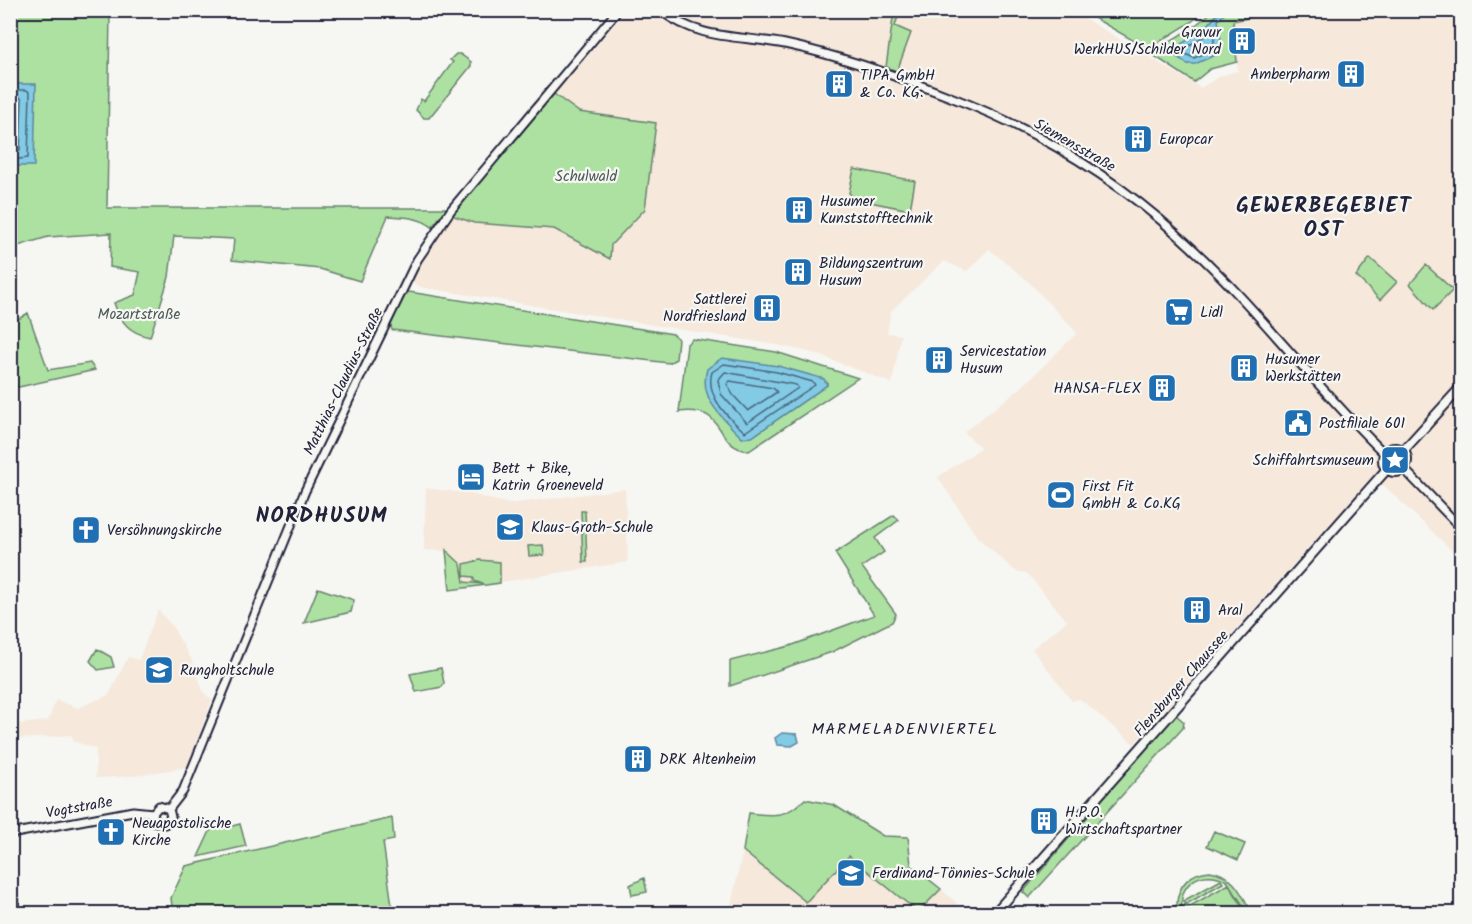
<svg xmlns="http://www.w3.org/2000/svg" width="1472" height="924" viewBox="0 0 1472 924" font-family="Kalam,sans-serif">
<rect width="100%" height="100%" fill="#f6f6f2"/>
<filter id="ink" filterUnits="userSpaceOnUse"><feTurbulence type="fractalNoise" baseFrequency=".0167" numOctaves="2"/><feDisplacementMap in="SourceGraphic" scale="12" xChannelSelector="R" yChannelSelector="G"/><feConvolveMatrix kernelMatrix="1 2 1 2 8 2 1 2 1" color-interpolation-filters="sRGB"/></filter>
<g filter="url(#ink)">
<path fill="#f6e8db" d="M1281,10L1461,11L1462,386L1455,394L1462,395L1461,559L1373,475L1134,744L1080,699L1072,701L1032,649L1067,621L1027,573L1015,571L977,537L938,477L981,448L964,432L1022,387L1077,333L1027,280L989,249L967,271L944,261L891,311L887,333L901,335L892,383L814,353L777,345L420,287L411,281L426,250L450,215L474,223L554,230L610,259L612,245L645,209L656,123L579,111L555,94L626,11H1072L1201,88L1220,76L1238,71L1233,21Z
M426,488L470,494L509,504L625,489L628,562L450,590L446,551L424,550Z
M158,610L172,626L191,659L204,693L212,700L187,767L134,776L96,778V749L73,741L72,735L19,739V724L48,721L56,700L78,708L109,695L128,657L139,660Z
M743,851L806,901L849,856L918,912L941,889L968,913L729,914Z"/>
<path fill="#ade1a2" stroke="#68826e" stroke-width="1.5" fill-rule="evenodd" d="M10,11H110L107,208H447L432,227C420,217 403,217 388,216L360,281L320,269L232,260L234,239L174,236L169,277L150,337C130,333 121,323 114,303L135,295L140,272L110,267L111,233L48,237L11,248Z
M894,11L899,13L895,26L911,33L897,71L886,67Z
M1082,11H1205L1190,23L1148,49Z
M1213,11H1220L1204,30L1170,52L1187,64L1222,49L1218,20L1227,11H1281L1233,21L1237,62L1210,69L1194,82L1150,53L1192,28Z
M456,54H460L471,62V66L429,118H424L416,110L421,99L424,101L453,62L450,60Z
M554,94L579,112L656,123L645,209L611,245L610,259L554,229L474,223L451,215Z
M854,169L915,181L910,210L855,199L849,193Z
M1370,258L1397,282L1380,300L1356,276Z
M1426,265L1453,290L1433,310L1410,284Z
M409,292L673,334L678,339L676,359L669,363L392,330C388,321 400,299 409,292Z
M28,313L48,370L90,363L95,370L19,387L11,385V324Z
M692,339L776,352L858,378L749,451C712,447 729,405 679,412L687,344ZM827,382V385L752,437Z
M581,511H585L587,562H583Z
M894,515L899,520L875,538L884,552L862,567L896,614L892,622L832,652L730,686V661L790,646L874,615L835,553Z
M543,545L544,555L529,556L528,546Z
M446,550L461,564L464,582L483,584L474,581V577L464,576V564L480,560L500,562V583L450,590Z
M318,588L354,600L351,612L304,623Z
M97,649L111,657L114,667L98,670L90,661Z
M441,668L444,683L442,687L416,692L410,674Z
M1175,714L1184,722L1183,728L1029,898L1023,892Z
M805,799L834,805L883,836L908,837L911,865L941,889L918,912L849,856L806,902L743,851L749,813C774,816 785,818 805,799Z
M392,818L394,840L383,842L393,913H173L171,898L186,866Z
M240,824L246,846L198,857L212,827L225,828Z
M1214,831L1245,844L1238,860L1207,846Z
M1210,871C1234,874 1242,895 1252,913H1248L1227,881C1202,866 1175,885 1183,913H1176L1172,907L1177,905C1177,885 1191,872 1210,871Z
M644,878L647,892L632,895L630,885Z
M1221,880L1223,883L1185,905L1183,901Z
M1229,884L1246,913H1185L1183,910Z"/>
<path fill="#83cae4" stroke="#5c87a0" stroke-width="1.5" d="M1220,11H1227L1218,20L1222,49L1218,54L1195,64H1187L1170,51L1204,30Z
M11,84H36L34,166H11Z
M722,358L778,366L824,379L827,385L752,437L742,438C723,418 698,399 707,369Z
M782,733L797,734L799,742L792,746L777,745L775,738Z"/>
<g fill="none" stroke-linecap="round" stroke-linejoin="round">
<path stroke="#49657f" stroke-width="1.5" d="M1209,33L1214,34V49L1194,58L1183,53L1184,49Z
M10,90H27L30,93L28,158L10,160
M10,97H20L22,100L20,150L10,153
M724,364L777,372L813,382L815,385L745,432C728,418 705,396 712,372Z
M725,372L796,385L798,388L747,423L721,394L718,380Z
M730,381L773,388L777,392L748,411L733,395L727,384Z"/>
<g stroke="#22223b" stroke-width="11">
<path id="tertiary" d="M660,10C700,41 739,35 785,44C841,56 900,77 953,98C1036,130 1114,177 1180,237C1254,303 1313,385 1385,454
M1404,469L1462,529
M169,809L183,791L305,491L417,260L451,210L618,10
M153,813L155,822L165,824L171,817L169,809
M153,813L159,806L169,809
M10,834L133,811L153,813"/>
</g>
<g stroke="#22223b" stroke-width="12">
<path id="secondary" d="M1383 460a12 12 0 1 1 24 0a12 12 0 1 1-24 0Z
M1403,451L1462,386
M10,888L17,914
M994,914L1387,469"/>
</g>
<use href="#tertiary" stroke="#f6f6f2" stroke-width="7"/>
<use href="#secondary" stroke="#f6f6f2" stroke-width="8"/>
</g>
</g>
<defs>
<g id="building-square" transform="scale(1.5)"><rect x="-9" y="-9" width="18" height="18" rx="4" fill="#1f6fb2" stroke="#f6f6f2"/><path d="M-4-6H4V6H1V3H-1V6H-4ZM-2.5-4.3h1.7v1.8h-1.7ZM.8-4.3h1.7v1.8H.8ZM-2.5-1h1.7V.8h-1.7ZM.8-1h1.7V.8H.8Z" fill="#fff"/></g>
<g id="supermarket-square" transform="scale(1.5)"><rect x="-9" y="-9" width="18" height="18" rx="4" fill="#1f6fb2" stroke="#f6f6f2"/><path d="M-6-5.5h2.5l.6 2H6L4.5 2H-2.5L-4.4-4H-6ZM-1.5 3.2a1.3 1.3 0 1 0 .1 0ZM3 3.2a1.3 1.3 0 1 0 .1 0Z" fill="#fff"/></g>
<g id="civic-square" transform="scale(1.5)"><rect x="-9" y="-9" width="18" height="18" rx="4" fill="#1f6fb2" stroke="#f6f6f2"/><path d="M-.6-6.5H3V-4.5H.6V-3L4-1V1h2V6H-6V1h2V-1L-.6-3ZM-1.2 2.5V6h2.4V2.5Z" fill="#fff"/></g>
<g id="sight-square" transform="scale(1.5)"><rect x="-9" y="-9" width="18" height="18" rx="4" fill="#1f6fb2" stroke="#f6f6f2"/><path d="M0-6L1.8-2.2L6-1.7L2.9 1.2L3.7 5.4L0 3.3L-3.7 5.4L-2.9 1.2L-6-1.7L-1.8-2.2Z" fill="#fff"/></g>
<g id="hotel-square" transform="scale(1.5)"><rect x="-9" y="-9" width="18" height="18" rx="4" fill="#1f6fb2" stroke="#f6f6f2"/><path d="M-6-4.5h1.5V1H6V5H4.5V3h-9V5H-6ZM-4 0a1.8 1.8 0 1 1 3.6 0ZM.5 0V-2.5h3Q6-2.5 6 0Z" fill="#fff"/></g>
<g id="stadium-square" transform="scale(1.5)"><rect x="-9" y="-9" width="18" height="18" rx="4" fill="#1f6fb2" stroke="#f6f6f2"/><path d="M0-5a6.5 5 0 1 0 0 10a6.5 5 0 1 0 0-10ZM-3.5-1.8h7v3.6h-7Z" fill="#fff"/></g>
<g id="school-square" transform="scale(1.5)"><rect x="-9" y="-9" width="18" height="18" rx="4" fill="#1f6fb2" stroke="#f6f6f2"/><path d="M0-5L7-2L0 1L-7-2ZM-4 1L0 2.5L4 1V4Q0 6-4 4Z" fill="#fff"/></g>
<g id="church-square" transform="scale(1.5)"><rect x="-9" y="-9" width="18" height="18" rx="4" fill="#1f6fb2" stroke="#f6f6f2"/><path d="M-1.2-6h2.4v3.5h3.3v2.4h-3.3V6h-2.4V-.1h-3.3v-2.4h3.3Z" fill="#fff"/></g>
</defs>
<g fill-rule="evenodd">
<use href="#building-square" x="1242" y="41"/>
<use href="#building-square" x="1351" y="74"/>
<use href="#building-square" x="839" y="84"/>
<use href="#building-square" x="1138" y="139"/>
<use href="#building-square" x="799" y="210"/>
<use href="#building-square" x="798" y="272"/>
<use href="#building-square" x="767" y="308"/>
<use href="#supermarket-square" x="1179" y="312"/>
<use href="#building-square" x="939" y="360"/>
<use href="#building-square" x="1244" y="368"/>
<use href="#building-square" x="1162" y="388"/>
<use href="#civic-square" x="1298" y="423"/>
<use href="#sight-square" x="1395" y="460"/>
<use href="#hotel-square" x="471" y="477"/>
<use href="#stadium-square" x="1061" y="495"/>
<use href="#school-square" x="510" y="527"/>
<use href="#church-square" x="86" y="530"/>
<use href="#building-square" x="1197" y="610"/>
<use href="#school-square" x="159" y="670"/>
<use href="#building-square" x="638" y="759"/>
<use href="#building-square" x="1044" y="821"/>
<use href="#church-square" x="111" y="832"/>
<use href="#school-square" x="851" y="873"/>
</g>
<g text-anchor="middle" stroke-width="4.5" stroke-linejoin="round" paint-order="stroke">
<g font-size="15" fill="#22223b" stroke="#f6f6f2" text-anchor="start">
<text x="1221" y="37" text-anchor="end">Gravur<tspan x="1221" dy="17">WerkHUS/Schilder Nord</tspan></text>
<text x="1330" y="79" text-anchor="end">Amberpharm</text>
<text x="860" y="80">TIPA GmbH<tspan x="860" dy="17">&amp; Co. KG.</tspan></text>
<text x="1159" y="144">Europcar</text>
<text x="820" y="206">Husumer<tspan x="820" dy="17">Kunststofftechnik</tspan></text>
<text x="819" y="268">Bildungszentrum<tspan x="819" dy="17">Husum</tspan></text>
<text x="746" y="304" text-anchor="end">Sattlerei<tspan x="746" dy="17">Nordfriesland</tspan></text>
<text x="1200" y="317">Lidl</text>
<text x="960" y="356">Servicestation<tspan x="960" dy="17">Husum</tspan></text>
<text x="1265" y="364">Husumer<tspan x="1265" dy="17">Werkstätten</tspan></text>
<text x="1141" y="393" text-anchor="end">HANSA-FLEX</text>
<text x="1319" y="428">Postfiliale 601</text>
<text x="1374" y="465" text-anchor="end">Schiffahrtsmuseum</text>
<text x="492" y="473">Bett + Bike,<tspan x="492" dy="17">Katrin Groeneveld</tspan></text>
<text x="1082" y="491">First Fit<tspan x="1082" dy="17">GmbH &amp; Co.KG</tspan></text>
<text x="531" y="532">Klaus-Groth-Schule</text>
<text x="107" y="535">Versöhnungskirche</text>
<text x="1218" y="615">Aral</text>
<text x="180" y="675">Rungholtschule</text>
<text x="659" y="764">DRK Altenheim</text>
<text x="1065" y="817">H.P.O.<tspan x="1065" dy="17">Wirtschaftspartner</tspan></text>
<text x="132" y="828">Neuapostolische<tspan x="132" dy="17">Kirche</tspan></text>
<text x="872" y="878">Ferdinand-Tönnies-Schule</text>
</g>
<g font-size="15" fill="#22223b" stroke="#f6f6f2">
<text transform="translate(1075 145) rotate(30)" y="5">Siemensstraße</text>
<text transform="translate(343 381) rotate(-64)" y="5">Matthias-Claudius-Straße</text>
<text transform="translate(1181 683) rotate(-49)" y="5">Flensburger Chaussee</text>
<text transform="translate(79 807) rotate(-10)" y="5">Vogtstraße</text>
</g>
<g font-size="15" fill="#4c5b5a" stroke="#f6f6f2">
<text x="586" y="181">Schulwald</text>
<text x="139" y="319">Mozartstraße</text>
</g>
<g font-size="16" letter-spacing="1.5" fill="#22223b" stroke="#f6f6f2">
<text x="905" y="734">MARMELADENVIERTEL</text>
</g>
<g font-size="21" font-weight="bold" letter-spacing="1.5" fill="#22223b" stroke="#f6f6f2">
<text x="1324" y="212">GEWERBEGEBIET<tspan x="1324" dy="24">OST</tspan></text>
<text x="322" y="522">NORDHUSUM</text>
</g>
</g>
<rect width="1472" height="924" fill="none" stroke="#f6f6f2" stroke-width="36"/>
<rect x="18" y="18" width="1436" height="888" fill="none" stroke="#22223b" stroke-width="2" filter="url(#ink)"/>
</svg>
